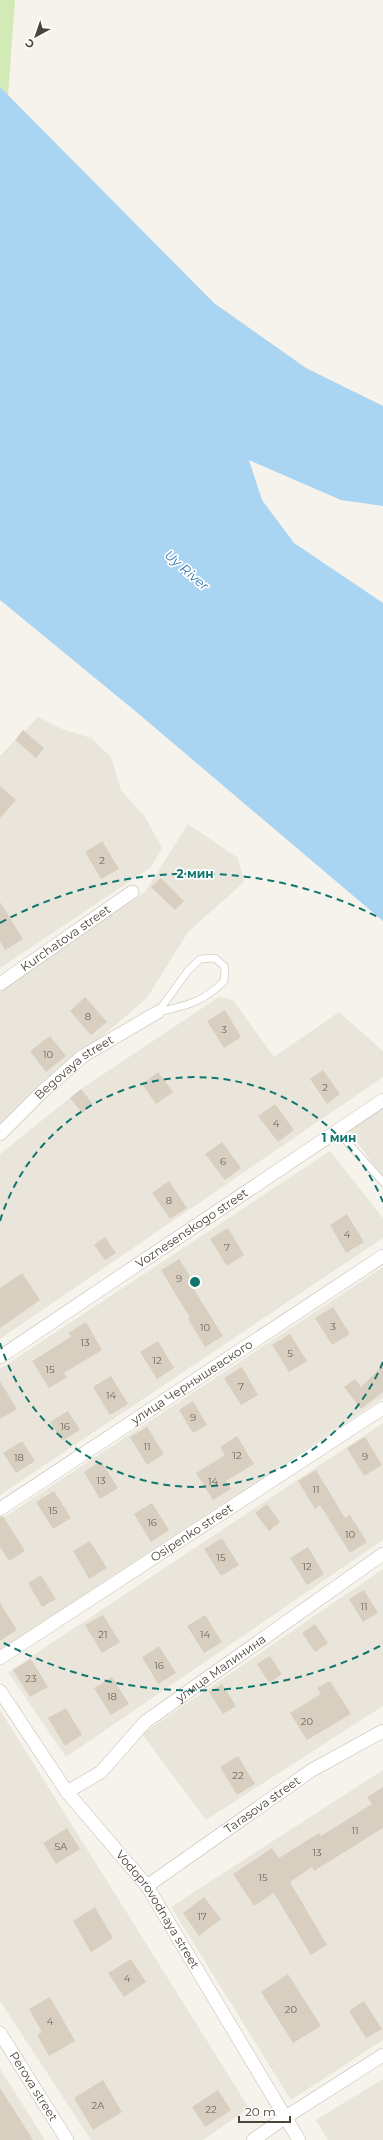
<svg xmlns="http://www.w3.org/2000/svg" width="383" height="2140" viewBox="0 0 383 2140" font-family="Montserrat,sans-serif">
<rect width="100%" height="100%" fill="#f6f3ec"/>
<path fill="#eae5da" d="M38,717L62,729L91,738L111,757L121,790L145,817L162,848L151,867L0,968V756Z
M188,824L238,858L244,882L188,932L147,998L0,1124V990L27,969L145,892Z
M219,997L233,1000L274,1057L339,1012L383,1051V1077L0,1339V1154L81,1089Z
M383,1105V1178L349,1131Z
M330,1151L383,1218V1238L0,1495V1369Z
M383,1267V1398L0,1650V1520Z
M383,1423V1540L66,1757L8,1672Z
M383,1569V1706L206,1820L142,1734Z
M0,1710L249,2108L203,2140H91L0,2001Z
M383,1770V2040L291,2100L171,1907Z
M0,2069L45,2140H0Z
M383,2079V2140H328L316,2120Z"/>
<path fill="#d2eab5" d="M0,0H15L8,95L0,87Z"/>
<path fill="#a9d4f2" d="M0,87L214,303L306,368L383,406V506L341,500L249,460L262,500L294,543L383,603V921L134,710L0,600Z"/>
<path fill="#d8cfc1" d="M23,730L44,748L36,758L15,740Z
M0,786L16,800L0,818Z
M102,841L119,869L101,879L85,852Z
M161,878L184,901L175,910L151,887Z
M0,902L23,939L5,950L0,941Z
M85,997L107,1022L91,1035L70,1011Z
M225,1010L241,1037L224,1048L207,1021Z
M50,1036L66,1056L46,1072L30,1051Z
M323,1070L340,1094L327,1104L310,1079Z
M158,1072L173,1092L156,1104L142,1084Z
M81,1089L93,1104L82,1113L70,1098Z
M275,1104L294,1130L278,1142L258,1116Z
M222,1142L241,1168L225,1180L205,1154Z
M169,1181L187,1208L170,1219L152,1193Z
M347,1214L364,1242L346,1253L330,1225Z
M228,1228L244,1255L227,1266L210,1239Z
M105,1237L116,1253L105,1260L94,1245Z
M179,1259L196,1286L193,1288L223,1336L205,1347L188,1319L190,1318L161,1270Z
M22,1273L40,1300L0,1328V1288Z
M333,1307L350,1334L332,1345L315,1318Z
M86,1322L102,1350L64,1373L67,1377L49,1388L32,1361L71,1337L68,1333Z
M290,1334L307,1361L289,1372L272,1345Z
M158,1341L174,1368L157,1379L140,1352Z
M383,1365V1392L361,1409L344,1387L355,1379L361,1387Z
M242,1367L258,1395L241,1405L224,1378Z
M111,1376L128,1404L110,1415L93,1387Z
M0,1381L17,1409L0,1419Z
M193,1401L207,1425L193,1433L179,1410Z
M68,1411L80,1430L62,1441L50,1422Z
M147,1427L164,1454L147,1465L130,1437Z
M237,1436L254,1464L226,1481L231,1489L213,1500L196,1473L225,1455L220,1447Z
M365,1437L382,1465L364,1476L347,1448Z
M22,1441L35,1461L16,1473L3,1453Z
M101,1461L118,1488L100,1499L84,1472Z
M316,1470L345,1518L350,1515L367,1542L350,1553L320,1505L315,1509L298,1481Z
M54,1491L71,1518L53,1529L36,1502Z
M152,1503L169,1530L151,1542L134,1514Z
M267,1504L280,1522L269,1531L255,1513Z
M3,1516L25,1551L9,1561L0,1547V1517Z
M222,1538L239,1565L221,1576L204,1549Z
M90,1541L107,1568L89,1579L73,1551Z
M308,1547L324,1574L307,1585L290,1558Z
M41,1575L56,1599L42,1607L28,1583Z
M364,1590L378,1613L363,1622L349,1599Z
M0,1603L17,1630L0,1641Z
M103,1615L120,1642L102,1653L85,1625Z
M205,1615L222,1642L204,1653L187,1626Z
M315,1624L328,1643L315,1652L302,1633Z
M159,1646L176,1673L158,1684L142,1657Z
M270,1656L282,1674L269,1683L257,1664Z
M31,1659L48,1687L30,1697L13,1670Z
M112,1677L129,1704L111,1715L94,1688Z
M330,1681L351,1714L307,1740L290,1713L321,1694L317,1688Z
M222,1684L236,1706L223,1714L209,1692Z
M66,1708L82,1735L65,1746L48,1718Z
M238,1756L255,1784L237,1795L220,1767Z
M383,1787V1828L314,1871L312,1867L290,1882L327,1945L311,1955L274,1893L254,1906L233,1874L272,1848L279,1858L319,1833L321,1836L372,1804L367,1797Z
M67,1828L80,1849L56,1864L43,1843Z
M204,1897L221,1919L199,1936L183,1913Z
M95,1907L113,1938L91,1952L73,1921Z
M131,1959L146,1982L124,1997L108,1973Z
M288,1974L321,2026L293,2043L261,1992Z
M50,1997L75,2041L49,2056L37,2035L42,2032L29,2009Z
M364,2001L382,2029L366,2038L349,2011Z
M103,2080L122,2112L93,2130L74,2098Z
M0,2088L33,2140H0Z
M218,2090L231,2110L205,2127L192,2107Z"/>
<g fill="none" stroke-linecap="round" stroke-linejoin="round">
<g stroke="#c2bbae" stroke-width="8">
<path id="service" d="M215,958L225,967L224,981C204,1002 185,1006 158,1012L187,972L200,959Z
M337,1131L383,1182"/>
</g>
<g stroke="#c2bbae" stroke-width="14">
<g id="minor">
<path id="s1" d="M0,984L132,892"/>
<path id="s2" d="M0,1134L42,1092L83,1056L158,1012"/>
<path id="s3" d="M0,1357L383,1100"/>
<path id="s4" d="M0,1509L383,1256"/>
<path id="s5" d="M0,1658L383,1408"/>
<path id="s6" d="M0,1691L67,1792L147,1886L299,2140"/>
<path id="s7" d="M67,1792L101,1772L145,1722L383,1554"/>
<path id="s8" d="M147,1886L312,1770L383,1731"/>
<path id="s9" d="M0,2033L67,2140"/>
<path d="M253,2140L286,2117L383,2055"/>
</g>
</g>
<use href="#service" stroke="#fff" stroke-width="7"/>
<use href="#minor" stroke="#fff" stroke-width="13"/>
</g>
<g fill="none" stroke="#0f766e" stroke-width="2" stroke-dasharray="7 5">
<path d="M383 1362A204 204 0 0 1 0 1343M0 1221A204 204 0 0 1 383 1202"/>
<path d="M380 1646A408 408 0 0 1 0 1641M0 923A408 408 0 0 1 380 918"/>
</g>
<g text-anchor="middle" stroke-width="3.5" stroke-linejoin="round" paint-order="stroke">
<g font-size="10" fill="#6e675b">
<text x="102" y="864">2</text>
<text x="88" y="1020">8</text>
<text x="224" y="1033">3</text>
<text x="48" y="1058">10</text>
<text x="325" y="1091">2</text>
<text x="276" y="1127">4</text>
<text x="223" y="1165">6</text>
<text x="169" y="1204">8</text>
<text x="347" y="1238">4</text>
<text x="227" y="1251">7</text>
<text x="179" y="1282">9</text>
<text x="333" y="1330">3</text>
<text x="205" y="1331">10</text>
<text x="85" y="1346">13</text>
<text x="290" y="1357">5</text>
<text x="157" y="1364">12</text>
<text x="50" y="1373">15</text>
<text x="241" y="1390">7</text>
<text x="111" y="1399">14</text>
<text x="193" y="1421">9</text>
<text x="65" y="1430">16</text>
<text x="147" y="1450">11</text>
<text x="237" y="1459">12</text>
<text x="365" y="1460">9</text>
<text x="19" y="1461">18</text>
<text x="101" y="1484">13</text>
<text x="213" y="1485">14</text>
<text x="316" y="1493">11</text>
<text x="53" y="1514">15</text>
<text x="152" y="1526">16</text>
<text x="350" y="1538">10</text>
<text x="221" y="1561">15</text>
<text x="307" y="1570">12</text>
<text x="364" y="1610">11</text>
<text x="103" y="1638">21</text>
<text x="205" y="1638">14</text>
<text x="159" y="1669">16</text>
<text x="31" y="1682">23</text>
<text x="112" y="1700">18</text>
<text x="307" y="1725">20</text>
<text x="238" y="1779">22</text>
<text x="355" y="1834">11</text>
<text x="61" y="1850">5А</text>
<text x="317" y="1856">13</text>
<text x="263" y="1881">15</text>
<text x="202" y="1920">17</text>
<text x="127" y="1982">4</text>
<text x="291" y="2013">20</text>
<text x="50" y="2025">4</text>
<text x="98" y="2109">2А</text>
<text x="211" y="2113">22</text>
</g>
<g font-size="12" fill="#4b4439" stroke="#fff">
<text dy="4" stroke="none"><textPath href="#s1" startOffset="80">Kurchatova street</textPath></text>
<text dy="4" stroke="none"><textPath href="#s2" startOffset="100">Begovaya street</textPath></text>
<text dy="4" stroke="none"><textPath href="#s3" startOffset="231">Voznesenskogo street</textPath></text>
<text dy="4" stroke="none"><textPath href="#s4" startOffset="230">улица Чернышевского</textPath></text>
<text dy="4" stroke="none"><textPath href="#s5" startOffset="229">Osipenko street</textPath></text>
<text dy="4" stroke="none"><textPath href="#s7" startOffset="199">улица Малинина</textPath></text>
<text dy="4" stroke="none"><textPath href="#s8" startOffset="141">Tarasova street</textPath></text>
<text dy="4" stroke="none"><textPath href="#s6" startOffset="270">Vodoprovodnaya street</textPath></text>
<text dy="4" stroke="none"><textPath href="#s9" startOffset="63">Perova street</textPath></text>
</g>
<g font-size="13" font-style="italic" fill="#2e7ab2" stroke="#fff">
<text transform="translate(187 570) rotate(41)" y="5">Uy River</text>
</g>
</g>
<circle cx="195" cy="1282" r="6" fill="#0f766e" stroke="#fff" stroke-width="2"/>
<g font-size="12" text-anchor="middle" font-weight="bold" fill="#0f766e" stroke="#fff" stroke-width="3.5" stroke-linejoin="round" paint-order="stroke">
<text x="195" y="878">2 мин</text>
<text x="339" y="1142">1 мин</text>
</g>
<g transform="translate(36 36) rotate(220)" stroke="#ffffff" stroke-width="3" paint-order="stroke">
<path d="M0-3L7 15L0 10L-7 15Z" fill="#4b4439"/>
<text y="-6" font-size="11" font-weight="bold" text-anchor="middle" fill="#4b4439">С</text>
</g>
<path d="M239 2116v6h51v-6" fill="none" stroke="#4b4439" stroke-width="2"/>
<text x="245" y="2116" font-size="12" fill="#4b4439" stroke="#ffffff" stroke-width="3" paint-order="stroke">20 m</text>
</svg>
